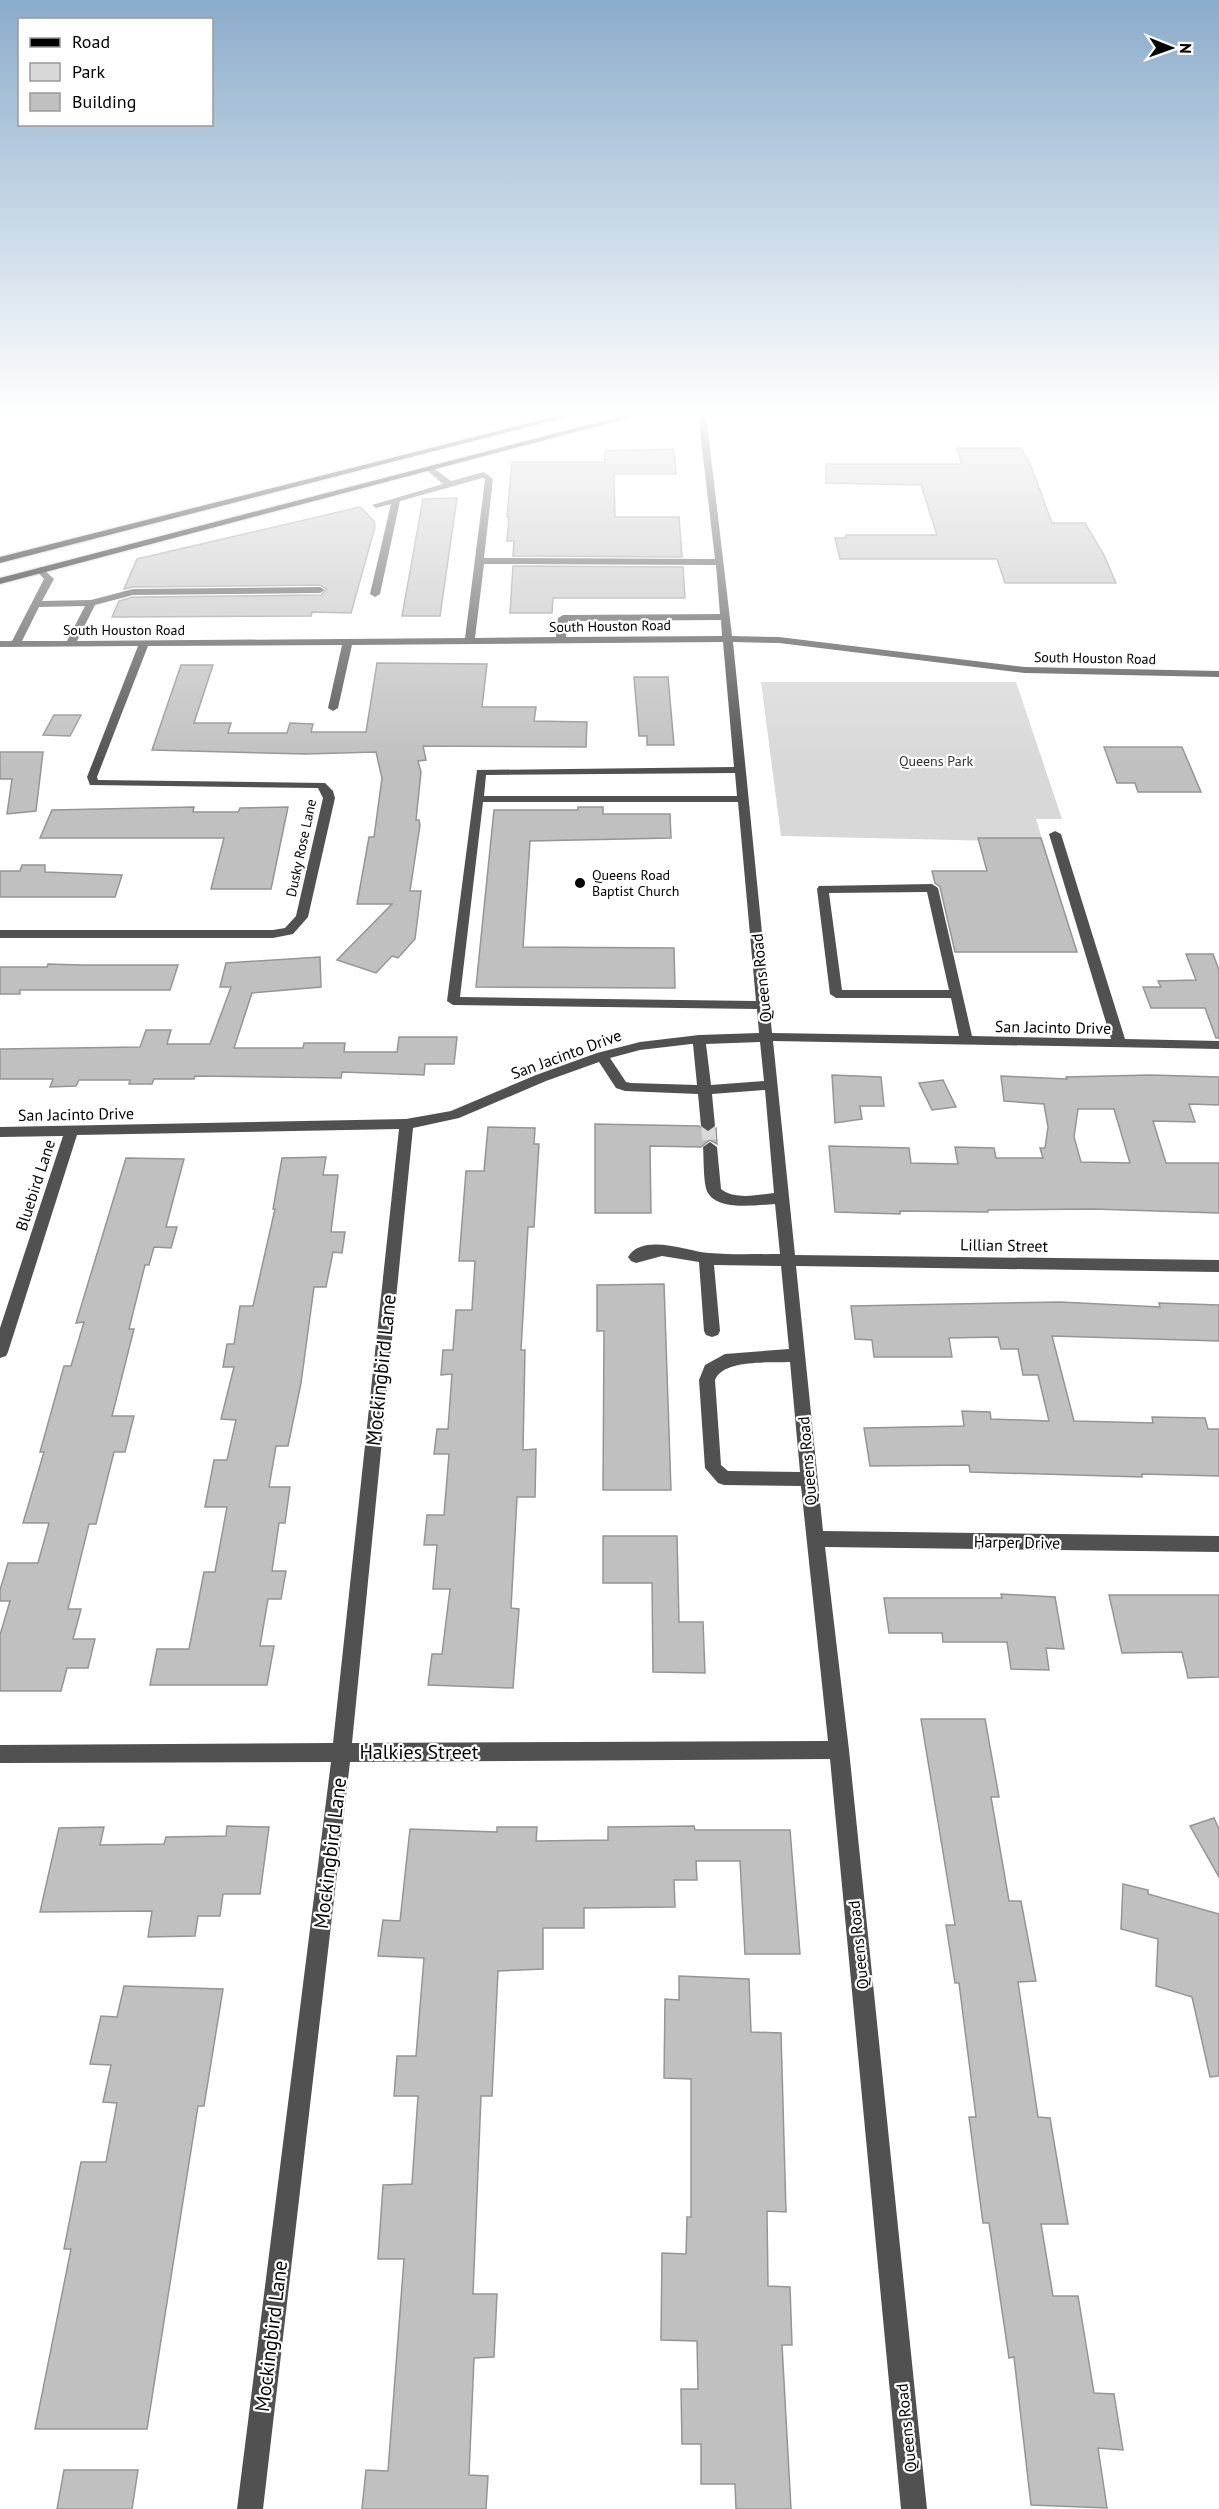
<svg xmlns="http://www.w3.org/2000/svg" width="1219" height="2509" viewBox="0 0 1219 2509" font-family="'PT Sans',sans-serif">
<rect width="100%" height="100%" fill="#fff"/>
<path fill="#d8d8d8" d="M761,682H1016L1062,819H1036L1043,842L781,836Z"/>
<path fill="#c0c0c0" stroke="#959595" stroke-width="1.5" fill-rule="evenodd" d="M956,448H1021L1031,466L1052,523H1085L1104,555L1116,583H1005L997,559H840L835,538H846V535H937L921,485L826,483V464H962Z
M674,449L676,474H614L615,517H679L682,557L513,556L514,541H507L509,517H507L512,462H605V451Z
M457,498L440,616H402L423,499Z
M360,507L374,521L375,527L351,613L312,612L311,616L112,617L119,601L133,597L321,595L327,589L320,585L133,587L124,589L137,559Z
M513,566L683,567L685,598H553L552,613H510Z
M377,663L487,664L482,707H536L534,721L587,722L586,747L423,746L426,760L418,761L421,772L416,820H419L420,825L410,891H421L415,939L398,958L392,956L376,973L337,960L392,904H357L369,837H374L382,778L376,752L305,754L152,750L181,665H213L194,723H231L228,733H287L290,723L313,724L311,732H366Z
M634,677H668L674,745H647V736H639Z
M54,715H81L70,736L43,735Z
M1104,747H1182L1201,792H1138L1135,783H1117Z
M0,752H43L36,811L7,814L12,779H0Z
M194,807L193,812H238L240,808L288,807L271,889H211L224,838H40L52,810Z
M578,807H603V814H670L671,838L530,841L523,947L674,948L675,988L476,987L494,810H578Z
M978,838H1041L1077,952H955L940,887L935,883L932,871H987Z
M22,865H45V872L122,875L115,897H0V871H20Z
M1186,954H1213L1219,970V1038H1216L1205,1008H1151L1143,987H1161L1158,981L1196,980Z
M320,957L321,987L252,993L234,1048H303L304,1043H345L344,1052H397L399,1037H457L454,1064H425L424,1075L342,1072L341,1078L195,1076L194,1079H154L152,1084H129L130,1080H79L76,1086L50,1087L53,1079H0V1049L140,1047L146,1030H171L167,1044H210L231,987H220L226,963Z
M48,964L81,965H178L170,990H20V994H0V967H47Z
M832,1075L881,1077L884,1106H860L862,1119L835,1123Z
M1151,1075L1219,1077V1105L1189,1104L1195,1122L1153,1121L1166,1163H1219V1213L1093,1209L988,1210V1212L900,1211V1214L835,1212L829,1146L909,1148L911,1163L958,1164L955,1147L994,1148L996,1158H1043L1040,1148H1045L1048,1127L1044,1104L1004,1101L1001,1076L1067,1079L1066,1077ZM1078,1109H1114L1130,1163L1081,1162L1074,1137Z
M943,1080L956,1107L932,1110L919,1083Z
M595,1124L699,1126L708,1133L716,1128L717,1144L710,1140L701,1147L650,1146L651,1213H595Z
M488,1127L535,1128L534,1144H539L534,1227H528L521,1350H525L523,1450L536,1449L535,1497H517L511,1608L519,1609L513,1688L428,1685L432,1654H442L450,1589H433L437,1545H424L427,1515H444L449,1454H434L437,1429H448L452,1374L441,1375L443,1350H453L456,1310H472L475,1261H459L466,1171H484Z
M326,1157L323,1175H338L331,1232H345L342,1253L333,1252L326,1287H314L301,1383L288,1446H276L269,1487H290L285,1523H279L272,1571H286L281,1599H268L260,1646H274L267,1685H150L157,1649H189L204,1572H215L227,1507H205L214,1460H227L236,1420L221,1419L234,1367H223L227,1344H234L240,1306H253L275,1209H273L282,1158Z
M126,1158L184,1159L166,1227H177L171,1248L154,1247L149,1265H145L129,1329H134L112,1416H134L125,1452H114L96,1524H89L68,1609H81L73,1639H95L88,1668H67L61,1691H0V1635L10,1601H0V1590L8,1563H38L49,1523H23L44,1452H40L64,1366H71L84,1322L76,1323Z
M664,1284L671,1490H603L604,1331H597V1285Z
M1060,1302L1160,1307L1159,1303L1219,1305V1341L1052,1336L1074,1421L1153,1423L1152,1417L1205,1418L1208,1429H1219V1476L1142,1474V1477L970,1472L969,1465L870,1466L864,1428L964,1426L962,1411L990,1412L991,1419L1049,1421L1038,1375H1023L1018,1349H1001L998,1337L949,1338L952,1357H874L872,1340L855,1339L851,1306Z
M603,1536H677L679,1622H703L705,1673L653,1672L652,1583H603Z
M1001,1594L1055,1597L1064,1649L1046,1648L1049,1670L1011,1669L1007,1642H943L942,1633H889L884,1598H1002Z
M1109,1595H1219V1677L1188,1678L1182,1652L1122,1653Z
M921,1719H985L999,1797H991L1009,1901H1021L1036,1981L1018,1982L1038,2117L1050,2118L1068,2224H1041L1053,2296H1078L1094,2393L1114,2394L1123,2450L1098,2448L1107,2508L1031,2505L1014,2357L1009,2358L989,2223H983L969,2117H976L959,1983H955L946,1925H955Z
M1214,1818L1219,1829V1877L1190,1826Z
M227,1826L269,1827L260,1894H223L220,1916H198L195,1936L148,1937L152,1911L40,1912L59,1828L104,1827L100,1845L164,1844L166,1837L226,1836Z
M694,1826L695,1830H790L800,1954H745L740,1861H696L697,1880H674L675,1907L584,1908V1928H543V1969L498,1971L492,2096H481L473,2294H497L494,2357L474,2358L469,2475L488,2476L486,2509H362L366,2470L388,2471L404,2259H378L383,2185L412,2184L418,2096H394L397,2056H416L424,1958L378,1956L383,1920L400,1921L410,1829L497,1832V1827H537L536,1841L608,1840V1827Z
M1123,1884L1148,1890V1894L1219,1914V2076L1210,2077L1192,1997L1156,1986L1158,1939L1121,1929Z
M679,1976L749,1979L751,2032L781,2033L786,2212L767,2211L768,2286L790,2287L792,2345H782L791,2509H736L735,2484H701V2444H682L681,2389H698L697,2341L661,2340L662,2253L686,2254L687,2217H691V2079L664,2078L665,1999L679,2000Z
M124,1986L223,1989L204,2106H198L147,2429H35L71,2249H64L81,2162H106L117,2103L103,2102L111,2065L90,2064L101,2016L117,2017Z
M64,2470H138L132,2509H57Z"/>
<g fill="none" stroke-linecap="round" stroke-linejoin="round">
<path stroke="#d9d9d9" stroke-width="14" stroke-dasharray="14 7" stroke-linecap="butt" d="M708,1126L710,1147"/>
<g stroke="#dbdbdb" stroke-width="3">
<path id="major" d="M565,414H578L0,563V557Z
M630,414H643L0,584V578Z"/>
</g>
<path fill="#515151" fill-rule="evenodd" d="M698,414H706L732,636L779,637L1025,667L1219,671V677L1025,673L779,643L733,642L772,1033L959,1036L951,998H836L830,994L817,889L819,886L932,884L938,888L972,1036L1111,1039L1049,834L1055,831L1061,834L1125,1039L1219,1041V1049L773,1041L795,1255L1219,1260V1272L796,1266L823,1531L1219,1536V1552L825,1547L849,1750L927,2509H901L830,1759L350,1762L263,2509H237L331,1762L0,1763V1745L333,1743L399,1129L77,1135L8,1352L6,1356L0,1358V1328L63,1136L0,1137V1127L406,1119L451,1111L536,1075L597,1053L640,1042L699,1035L759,1033L757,1009L453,1005L447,1001L477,770L734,767L723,642L352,645L338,708L333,711L328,708L342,645L148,646L97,777L98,780L325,783L333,791L335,798L308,917L293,934L273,938H0V930H273L285,928L296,916L323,798L318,788L90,785L87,777L138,646L0,647V641H12L44,579L36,570L41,567L54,579L42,601L91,600L133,589L320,587L325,590L320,593L133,595L95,605L77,641L465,638L485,480L483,478L400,501L380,594L375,597L370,594L391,504L376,508L372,505L443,484L429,472L428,470L432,467L451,481L484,472L493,479L484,558L715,559ZM484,564L716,565L720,614L563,615L558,618L556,637L475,638ZM85,606L67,641H22L39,607ZM721,620L722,636L566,637L568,621ZM735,773L737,796H484L486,775ZM483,802H738L756,1001L460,997ZM927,892L949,990H842L829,893ZM760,1042L764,1081L711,1085L706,1044ZM691,1044H693L697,1085L631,1083L626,1082L610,1058L640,1050ZM599,1062L616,1088L625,1091L698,1094L701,1126L708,1131L715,1126L712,1094L765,1090L774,1193C758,1195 734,1200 721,1189L717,1147L710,1142L703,1147C704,1158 703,1185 708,1193C718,1211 758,1205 775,1204L780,1254C756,1254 732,1255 709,1253C689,1252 643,1232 628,1257L631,1261L636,1263L662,1256L699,1262L704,1331L706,1335L712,1337L718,1335L720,1331L714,1265L781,1266L789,1349L725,1354L705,1365L699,1380L705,1468L718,1483L724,1485L801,1486L828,1741L352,1743L413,1128L459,1118L546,1081ZM790,1362L800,1472L728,1471L721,1465L715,1380C723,1359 770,1363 790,1362Z"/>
<use href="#major" fill="#000" fill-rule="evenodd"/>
</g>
<linearGradient id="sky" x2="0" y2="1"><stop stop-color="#8baccb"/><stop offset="0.54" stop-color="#fff"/><stop offset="1" stop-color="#fff" stop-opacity="0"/></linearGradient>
<rect width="1219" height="765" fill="url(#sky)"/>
<circle fill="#000" stroke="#fff" stroke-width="2" cx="580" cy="883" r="6"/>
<g text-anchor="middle" stroke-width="4.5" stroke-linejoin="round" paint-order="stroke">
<g font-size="14" fill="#000" stroke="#fff">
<text transform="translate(610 626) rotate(-1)" y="5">South Houston Road</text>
<text x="124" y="635">South Houston Road</text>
<text transform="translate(1095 658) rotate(1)" y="5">South Houston Road</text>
<text transform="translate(301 848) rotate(-78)" y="5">Dusky Rose Lane</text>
</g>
<g font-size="14" fill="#2f2f2f" stroke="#fff">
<text x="936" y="766">Queens Park</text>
</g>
<g font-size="14" fill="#000" stroke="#fff" text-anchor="start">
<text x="592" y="880">Queens Road<tspan x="592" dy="16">Baptist Church</tspan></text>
</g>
<g font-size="16" fill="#000" stroke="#fff">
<text transform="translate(761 978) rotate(-96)" y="6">Queens Road</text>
<text transform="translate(1053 1027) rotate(1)" y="6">San Jacinto Drive</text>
<text transform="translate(566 1054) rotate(-20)" y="6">San Jacinto Drive</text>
<text transform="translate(76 1114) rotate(-1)" y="6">San Jacinto Drive</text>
<text transform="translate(35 1185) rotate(-72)" y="6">Bluebird Lane</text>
<text transform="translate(1004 1245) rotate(1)" y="6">Lillian Street</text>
<text transform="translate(807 1461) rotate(-95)" y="6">Queens Road</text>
<text transform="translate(1017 1542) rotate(1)" y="6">Harper Drive</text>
<text transform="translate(858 1945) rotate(-96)" y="6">Queens Road</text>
<text transform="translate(906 2428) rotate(-96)" y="6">Queens Road</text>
</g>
<g font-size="20" fill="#000" stroke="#fff">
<text transform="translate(381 1370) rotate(-84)" y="7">Mockingbird Lane</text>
<text x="419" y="1759">Halkies Street</text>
<text transform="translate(330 1853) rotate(-83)" y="7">Mockingbird Lane</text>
<text transform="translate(271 2336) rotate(-83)" y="7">Mockingbird Lane</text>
</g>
</g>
<rect x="18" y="18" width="195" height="108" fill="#ffffff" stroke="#999999" stroke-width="1.5"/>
<rect x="30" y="38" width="30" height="9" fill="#000000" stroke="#999999" stroke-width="1.5"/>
<text x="72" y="48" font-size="18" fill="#000000">Road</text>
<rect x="30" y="63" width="30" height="18" fill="#d8d8d8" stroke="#999999" stroke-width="1.5"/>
<text x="72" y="78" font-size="18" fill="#000000">Park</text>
<rect x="30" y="93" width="30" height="18" fill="#c0c0c0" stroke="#999999" stroke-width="1.5"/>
<text x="72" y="108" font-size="18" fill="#000000">Building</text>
<g transform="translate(1171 48) rotate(91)" stroke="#ffffff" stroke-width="4.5" paint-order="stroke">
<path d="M0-4.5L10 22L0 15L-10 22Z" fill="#000000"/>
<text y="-9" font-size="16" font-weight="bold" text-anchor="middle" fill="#000000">N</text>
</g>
</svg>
